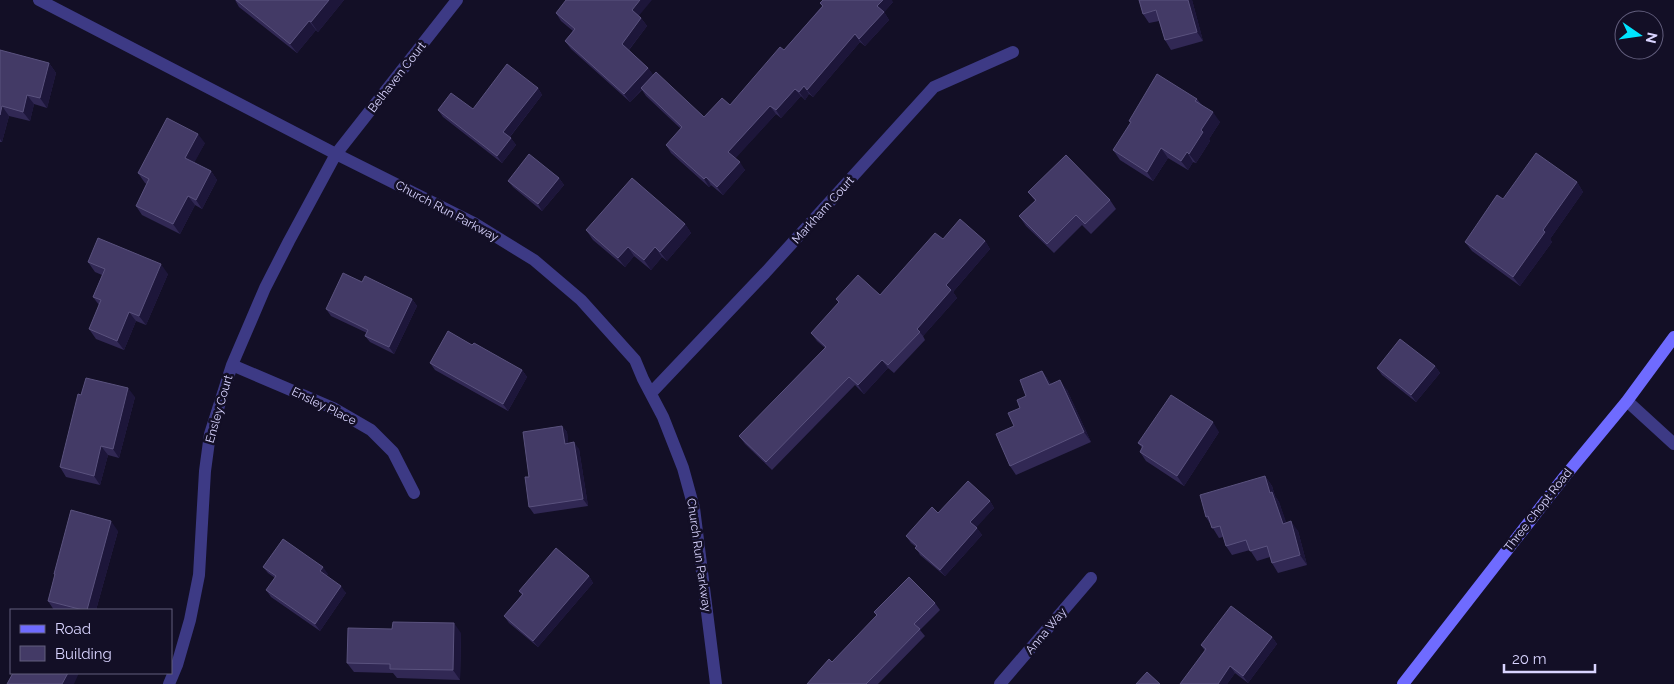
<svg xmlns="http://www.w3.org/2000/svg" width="1674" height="684" viewBox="0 0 1674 684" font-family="Raleway,sans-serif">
<rect width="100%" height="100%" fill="#130f26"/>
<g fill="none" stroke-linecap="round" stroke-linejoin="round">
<path stroke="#3d3a85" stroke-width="12" d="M39,0L336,154L474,223L534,260L581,300L635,360L643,379L663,417L683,468L694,508L716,684
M232,365L333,408L371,430L393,452L414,493
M651,393L765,273L934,87L1013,52
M1627,401L1674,444
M169,684L177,665L190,620L199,575L205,471L210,434L232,365L265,288L289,241L336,154L457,0
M1000,684L1091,578"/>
<path stroke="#6f6bff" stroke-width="12" d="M1403,684L1565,476L1627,401L1674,337"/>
</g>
<path fill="#312854" d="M235,0H344L318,32L316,30L297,53L239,7Z
M1192,0L1203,41L1171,50L1165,40L1159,21L1149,23L1143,14Z
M893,2L884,12L889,20L865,46L860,42L813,97L809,94L805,100L801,96L781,118L776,114L735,158L745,170L723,195L711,185L709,187L671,153L666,145L681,129L646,96L642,90L630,102L571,49L565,41L573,31L561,21L556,13L639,16L641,18L647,26L629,50L648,68L653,75L704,117L730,105L784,50L822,6L820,3Z
M0,50L49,63L56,73L47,108L34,104L30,121L9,116L2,142H0Z
M538,88L542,95L510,137L516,145L502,163L443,117L438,110L473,109Z
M1197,99L1201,104L1220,122L1209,139L1210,141L1196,163L1193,162L1188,170L1168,158L1153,181L1120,160L1113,150L1131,123L1129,121Z
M205,143L194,162L211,171L217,180L202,209L195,205L180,234L142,215L136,206L147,184L145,183L138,173Z
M559,178L564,185L542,211L513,187L508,181Z
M1577,182L1583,192L1550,239L1552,242L1520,286L1472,251L1465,242L1503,199Z
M1028,192L1110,200L1116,209L1091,234L1082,225L1054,253L1026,226L1019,216L1035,201Z
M685,224L691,233L667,261L662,257L651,270L634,256L625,267L593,240L586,230Z
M943,239L985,241L990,249L953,292L957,298L923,336L925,340L894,373L888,368L864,394L855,385L772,470L745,444L739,436L825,348L817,341L811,333L839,303L836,299L880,295Z
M88,262L168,274L146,325L136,321L124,350L96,339L89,329L99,305L93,297L102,275L95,272Z
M362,282L412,299L417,306L394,354L370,342L365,336L367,333L331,316L326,309Z
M472,345L522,370L527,377L508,411L435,370L430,363Z
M1435,366L1440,373L1416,402L1382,375L1377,368Z
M1042,371L1051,384L1067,390L1091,442L1016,475L1010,466L1014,426L1026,396Z
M81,395L135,397L119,458L108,455L100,485L66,477L60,467Z
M562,426L567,432L568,443L579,449L588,506L534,514L529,507V477Z
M1219,432L1184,486L1146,461L1140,452L1142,448L1138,443Z
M1265,476L1272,486L1275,496L1279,502L1286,523L1298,531L1307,565L1278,573L1272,563L1270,557L1257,561L1250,550L1232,555L1226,546L1223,537L1219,538L1206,517Z
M990,501L994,508L976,527L982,535L945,576L920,555L916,547L911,543L906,536L938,513Z
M118,531L96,610H54L48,601L55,576L54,574Z
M263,567L328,574L326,576L346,593L320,631L271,597L266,590L275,578L268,573Z
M589,576L593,583L538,647L509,623L504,616L522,595L519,591Z
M935,603L940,610L920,630L925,636L878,684H807L832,662L877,616L874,612Z
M392,629L461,633L460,680L397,678L393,673L354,672L347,663Z
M1272,637L1277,644L1248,683L1235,673L1227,684H1180L1205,651L1201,645Z"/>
<path fill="#1d163a" d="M329,0H344L318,32L311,22Z
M640,0H652L637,18L632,10Z
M883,0H892L893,2L884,12L889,20L865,46L859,39L877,6Z
M1188,0H1192L1203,41L1197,32Z
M641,18L647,26L627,52L622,44Z
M309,21L316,30L297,53L290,44Z
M855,34L860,42L813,97L807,90Z
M49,63L56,73L47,108L40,98Z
M648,68L654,76L630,102L624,94Z
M804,86L809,94L805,100L799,92Z
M538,88L542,95L508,139L503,132Z
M795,89L801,96L781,118L776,110Z
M27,95L34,104L30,121L23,112Z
M2,106L9,116L2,142L0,139V115Z
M770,106L776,114L734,160L728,152Z
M1213,112L1220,122L1209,139L1210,141L1196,163L1189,154L1201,130Z
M198,134L205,143L192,167L185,158Z
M511,138L516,145L502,163L497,156Z
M1161,148L1168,158L1153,181L1147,172Z
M1187,152L1193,162L1188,170L1181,161Z
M740,162L745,170L723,195L717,187Z
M211,171L217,180L202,209L196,200Z
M706,177L711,185L709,187L704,179Z
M559,178L564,185L542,211L538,204Z
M1577,182L1583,192L1550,239L1552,242L1520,286L1513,277L1543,230Z
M188,196L195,205L180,234L173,224Z
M685,224L691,233L667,261L660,252Z
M985,241L990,249L953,292L957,298L923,336L917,329L946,285Z
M628,247L634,256L625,267L618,258Z
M655,247L662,257L651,270L644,260Z
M161,264L168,274L146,325L139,316Z
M412,299L417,306L394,354L389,347Z
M129,312L136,321L124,350L117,341Z
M882,360L888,368L864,394L858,385Z
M1435,366L1440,373L1416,402L1411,395Z
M522,370L527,377L508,411L503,404Z
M1042,371L1049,381L1055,395L1049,385Z
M1060,380L1067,390L1091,442L1084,432Z
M128,388L135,397L119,458L113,449Z
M1213,422L1219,432L1184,486L1177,476Z
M562,426L567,432L569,450L565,444Z
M574,442L579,449L588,506L583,499Z
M101,446L108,455L100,485L94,476Z
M1265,476L1272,486L1275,496L1279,502L1290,533L1283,524L1270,493Z
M990,501L994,508L975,529L970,522Z
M111,521L118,531L96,610H87Z
M1291,521L1298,531L1307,565L1300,555Z
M977,528L982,535L945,576L940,570Z
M323,567L328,574L325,578L320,571Z
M589,576L593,583L538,647L533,641Z
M341,586L346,593L320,631L315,624Z
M454,623L461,633L460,680L453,670Z
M1272,637L1277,644L1248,683L1243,676Z
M1230,666L1235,673L1227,684H1218Z
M68,673H79L74,684H62Z"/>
<path fill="#433a66" stroke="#5a527e" d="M236,0H329L311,22L309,21L290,44Z
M566,0H640L632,10L641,18L622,44L648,68L624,94L565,41L575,29L556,13Z
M823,0H883L877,6L884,12L859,39L855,34L807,90L804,86L799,92L795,89L776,110L770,106L728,152L740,162L717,187L706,177L704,179L666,145L682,127L641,88L656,72L704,117L722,98L730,105L780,47L784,50L823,6L820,3Z
M1139,0H1188L1197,32L1165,40L1156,10L1143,14Z
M0,50L49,63L40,98L27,95L23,112L2,106L0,115Z
M507,64L538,88L503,132L511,138L497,156L438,110L451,93L473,109Z
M1157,74L1197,99L1195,101L1213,112L1201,130L1203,132L1189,154L1187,152L1181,161L1161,148L1147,172L1113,150L1131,122L1129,121Z
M167,118L198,134L185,158L211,171L196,200L188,196L173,224L136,206L149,179L138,173Z
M1536,153L1577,182L1543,230L1545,232L1513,277L1465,242L1497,195L1503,199Z
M529,154L559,178L538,204L508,181Z
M1066,155L1110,200L1085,224L1076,215L1047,244L1019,216L1036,200L1028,192Z
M632,178L685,224L660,252L655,247L644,260L628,247L618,258L586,230Z
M960,219L985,241L946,285L951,290L917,329L920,332L888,365L882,360L858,385L849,377L766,462L739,436L826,347L811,333L839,302L836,299L858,275L880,295L935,233L943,239Z
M98,238L161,264L139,316L129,312L117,341L89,329L101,300L93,297L105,269L88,262Z
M343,273L362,282L365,276L412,299L389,347L365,336L368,330L326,309Z
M448,331L472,345L474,343L522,370L503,404L430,363Z
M1400,339L1435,366L1411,395L1377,368Z
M1042,371L1049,385L1060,380L1084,432L1010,466L996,434L1014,426L1008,413L1020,408L1017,400L1026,396L1020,380Z
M86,378L128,388L113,449L101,446L94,476L60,467L78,394L81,395Z
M1171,395L1213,422L1177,476L1140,452L1143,446L1138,443Z
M562,426L565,444L574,442L583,499L529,507L525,477H529L523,432Z
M1265,476L1270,493L1272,492L1283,524L1291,521L1300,555L1272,563L1267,546L1250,551L1246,540L1226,546L1220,526L1212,528L1208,516L1206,517L1200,495Z
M968,481L990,501L970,522L977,528L940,570L915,548L917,546L906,536L932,507L938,513Z
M71,510L111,521L87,610H83L48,601L55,574H54Z
M283,539L323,567L320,571L341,586L315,624L266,590L276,576L263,567Z
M556,548L589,576L533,641L504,616L523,594L519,591Z
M909,577L935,603L914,624L920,629L866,684H807L829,659L832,662L877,615L874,612Z
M1231,606L1272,637L1243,676L1230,666L1218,684H1180L1206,649L1201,645Z
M393,622L454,623L453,670L390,669V664L347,663L348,628L392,629Z
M1147,672L1160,684H1136Z
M13,673H68L62,684H7Z"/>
<g text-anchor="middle" stroke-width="5" stroke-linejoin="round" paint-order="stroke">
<g font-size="12" fill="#d9d4ff" stroke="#130f26">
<text transform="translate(397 77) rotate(-52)" y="4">Belhaven Court</text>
<text transform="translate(823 210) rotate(-48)" y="4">Markham Court</text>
<text transform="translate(447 211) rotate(28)" y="4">Church Run Parkway</text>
<text transform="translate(324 406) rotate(26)" y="4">Ensley Place</text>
<text transform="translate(219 409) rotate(-74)" y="4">Ensley Court</text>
<text transform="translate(1538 510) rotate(-52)" y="4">Three Chopt Road</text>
<text transform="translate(699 555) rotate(82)" y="4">Church Run Parkway</text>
<text transform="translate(1046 631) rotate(-50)" y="4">Anna Way</text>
</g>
</g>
<rect x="10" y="609" width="162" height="65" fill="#130f26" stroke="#625e7d"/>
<rect x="20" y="625" width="25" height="8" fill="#6f6bff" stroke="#625e7d"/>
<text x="55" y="634" font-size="15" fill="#d9d4ff">Road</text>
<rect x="20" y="646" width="25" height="15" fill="#433a66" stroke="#625e7d"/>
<text x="55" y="659" font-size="15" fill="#d9d4ff">Building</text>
<g transform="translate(1639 35) rotate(103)"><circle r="24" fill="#130f26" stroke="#625e7d"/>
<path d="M0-4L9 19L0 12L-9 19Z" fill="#00e5ff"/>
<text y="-8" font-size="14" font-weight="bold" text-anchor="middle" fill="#d9d4ff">N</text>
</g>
<path d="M1504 664v8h91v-8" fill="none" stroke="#d9d4ff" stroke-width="2.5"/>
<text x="1512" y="664" font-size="15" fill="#d9d4ff" stroke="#130f26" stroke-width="4" paint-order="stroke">20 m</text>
</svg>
